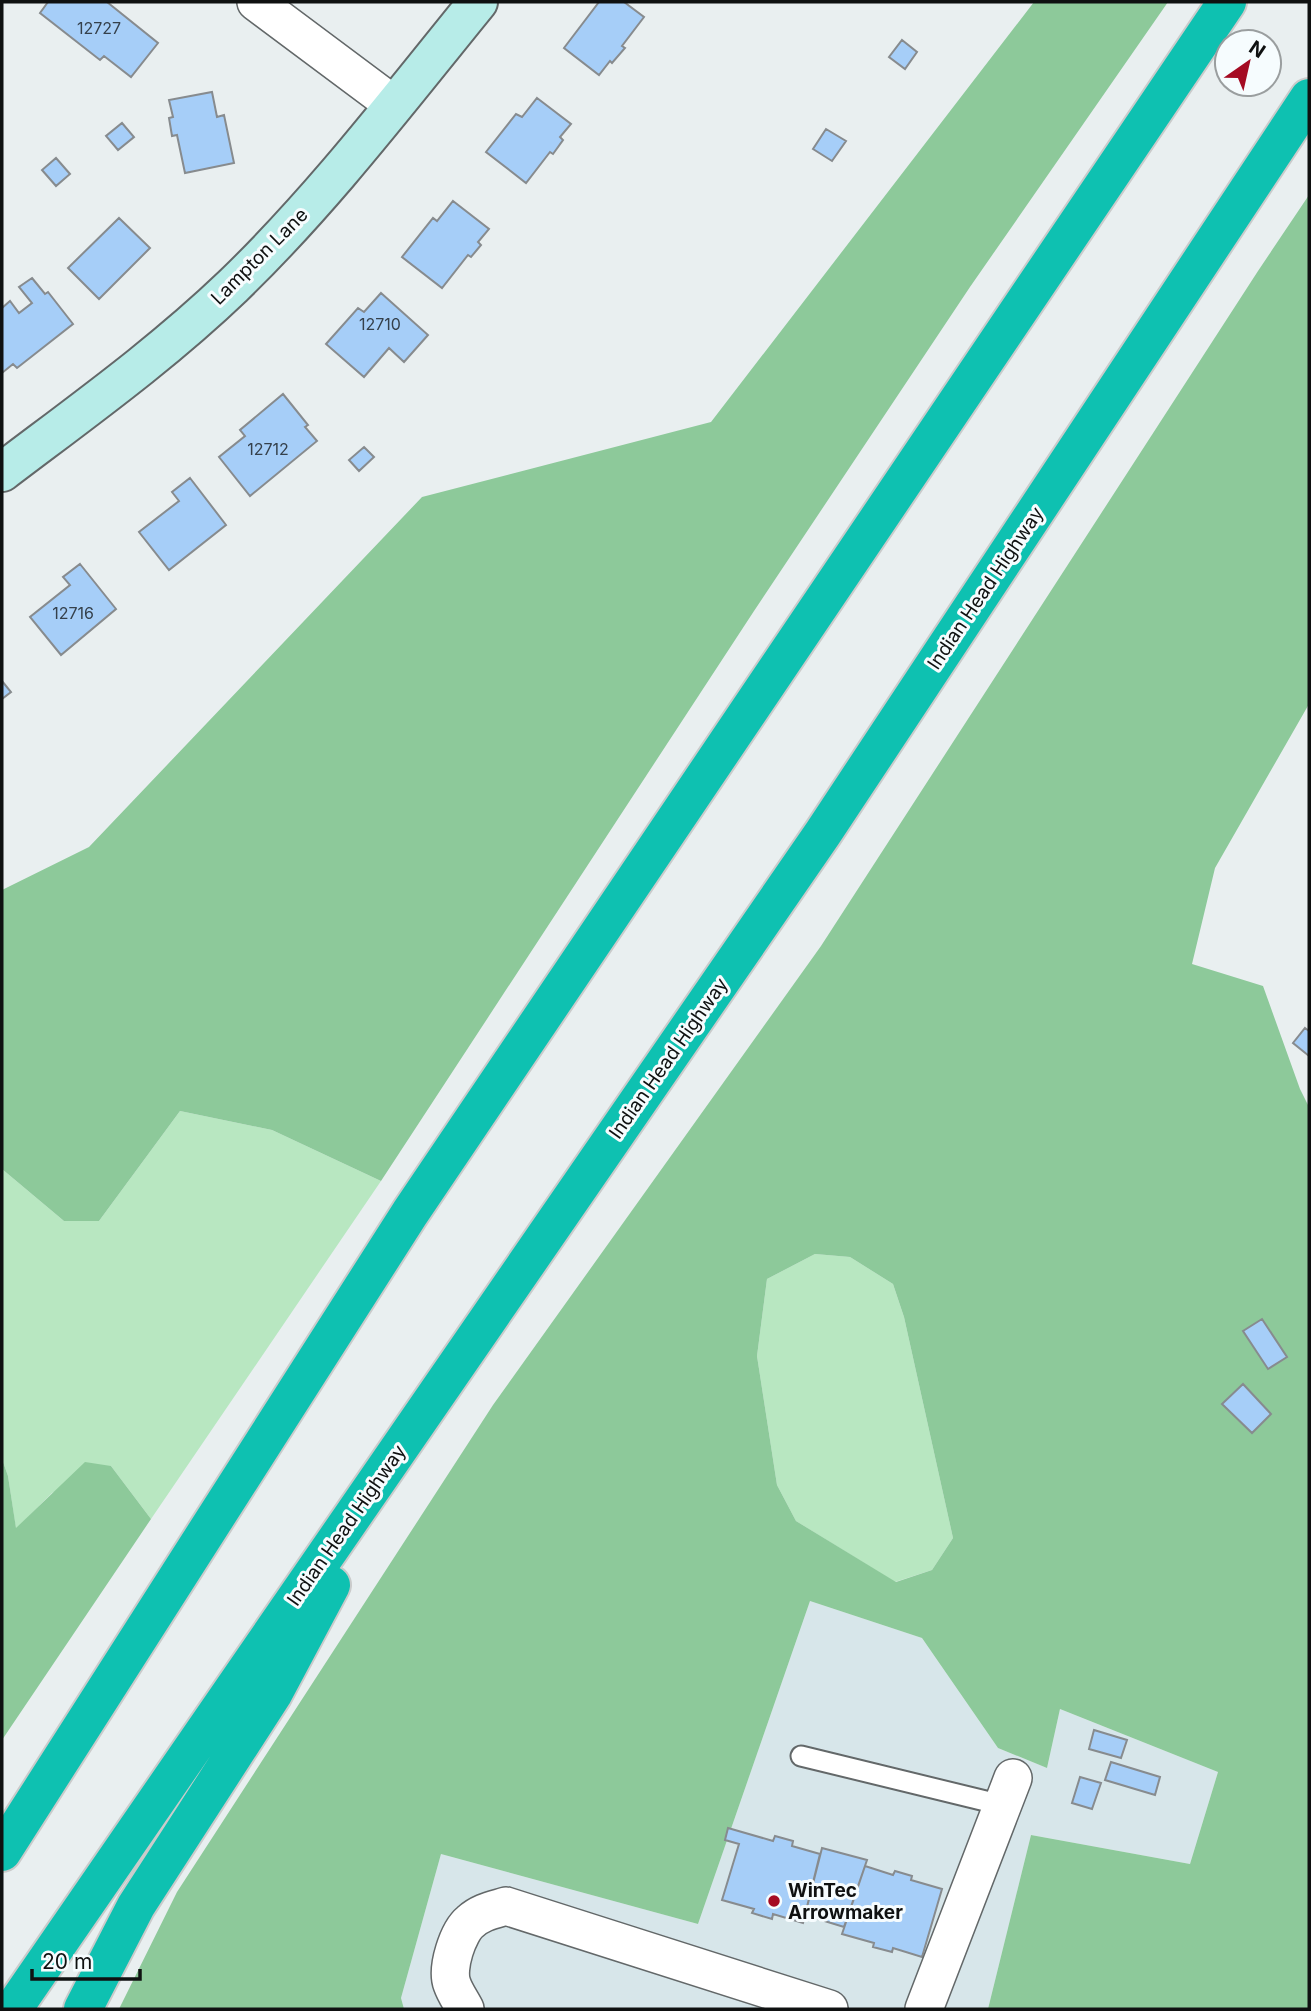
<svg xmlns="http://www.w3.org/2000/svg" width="1311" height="2011" viewBox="0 0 1311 2011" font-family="Inter,sans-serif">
<rect width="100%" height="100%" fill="#e9eff0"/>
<path fill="#d7e6ea" d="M810,1601L922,1638L998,1748L1047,1768L1060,1709L1218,1772L1190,1864L1031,1835L988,2009H404L401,1998L441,1854L698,1924Z"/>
<path fill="#b8e7c1" d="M180,1111L272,1130L381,1181L151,1519L111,1466L52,1493L16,1529L8,1476L2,1459V1169L64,1221H99Z
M815,1254L850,1257L893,1284L904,1317L953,1538L932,1570L895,1582L796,1521L777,1485L757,1356L767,1279Z"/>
<path fill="#8dc99a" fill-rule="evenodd" d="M1034,2H1168L970,287L754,611L381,1181L272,1130L180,1111L99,1221H64L2,1169V890L89,847L422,497L711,422Z
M1309,195V704L1215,868L1192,964L1263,986L1300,1089L1309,1107V2009H988L1031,1835L1190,1864L1218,1772L1060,1709L1047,1768L998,1748L922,1638L810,1601L698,1924L441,1854L401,1998L404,2009H119L177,1892L493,1405L821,946L1258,271ZM815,1254L850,1257L893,1284L904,1317L953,1538L932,1570L896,1582L796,1521L777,1485L757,1356L767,1279Z
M2,1459L8,1476L16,1528L85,1462L111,1466L151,1519L2,1740Z"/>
<path fill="#a6cef8" stroke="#878b8e" stroke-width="2" d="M48,2H107L158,43L131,77L104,56L100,60L40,13Z
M599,2H624L644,17L622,46L625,48L612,63L610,61L599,75L564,48Z
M902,40L917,52L905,69L889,57Z
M212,92L217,117L224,115L234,163L185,173L177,135L172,136L169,118L173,117L169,100Z
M537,98L571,124L560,137L563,140L553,154L550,152L526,183L486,152L516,114L522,117Z
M122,123L134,137L118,150L106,136Z
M826,129L846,141L832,161L813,149Z
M56,158L70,174L56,186L42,170Z
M453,201L489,229L478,242L481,245L471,257L468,255L442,288L402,257L433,218L437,221Z
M119,218L150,248L99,299L68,268Z
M32,278L45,294L48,292L73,324L17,368L13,364L2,373V308L10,301L19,313L32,303L19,287Z
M381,293L428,335L404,362L389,348L364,377L326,344L358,308L364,312Z
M283,394L308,425L305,427L317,441L250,496L219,457L245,436L240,430Z
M364,447L374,457L359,471L349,460Z
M190,478L226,525L169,570L139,532L179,501L172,492Z
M80,564L116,609L61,655L30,617L70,585L63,577Z
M2,681L11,692L2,699Z
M1305,1028L1309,1031V1056L1293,1043Z
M1262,1319L1287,1357L1268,1369L1243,1331Z
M1243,1384L1271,1414L1252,1433L1222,1404Z
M1094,1730L1127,1740L1121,1758L1089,1749Z
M1111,1762L1160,1777L1155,1795L1105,1780Z
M1080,1777L1101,1783L1092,1809L1072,1803Z
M728,1828L773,1841L775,1836L793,1841L792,1846L820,1854L803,1923L773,1914L772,1919L752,1913L754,1909L722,1900L739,1844L725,1840Z
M822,1848L867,1860L844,1927L805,1915Z
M865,1866L893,1875L895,1871L912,1876L911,1880L942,1889L922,1957L893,1948L892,1952L873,1947L874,1943L842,1934Z"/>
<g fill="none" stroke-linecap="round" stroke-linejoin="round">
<g stroke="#636869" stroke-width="23">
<path id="lane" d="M801,1756L1002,1805"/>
</g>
<g stroke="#636869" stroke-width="40">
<path id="street" d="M256,2L394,105
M465,2009C461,2001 455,1993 452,1984C446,1968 458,1932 470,1922C481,1912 493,1910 506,1906L829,2009
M924,2009L1013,1778"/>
</g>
<g stroke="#636869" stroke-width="42">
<path id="secondary" d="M2,472C81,412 161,355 233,286C323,199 399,99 478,2"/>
</g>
<g stroke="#cacbcb" stroke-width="42">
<path id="highway" d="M2,1852L410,1213L1227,2
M13,2009L823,833L1309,98
M83,2009L136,1906L273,1694L331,1585"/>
</g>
<use href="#lane" stroke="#fff" stroke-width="19"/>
<use href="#street" stroke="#fff" stroke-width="37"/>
<use href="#secondary" stroke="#b7ece8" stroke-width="38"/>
<use href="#highway" stroke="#0ec1b1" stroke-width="38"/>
</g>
<circle fill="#a50b23" stroke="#f6fcfe" stroke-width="2.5" cx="774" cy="1901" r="7"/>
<g text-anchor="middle" stroke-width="6" stroke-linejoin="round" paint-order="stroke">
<g font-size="16" fill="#35404b">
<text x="99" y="34">12727</text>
<text x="380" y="330">12710</text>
<text x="268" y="455">12712</text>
<text x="73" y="619">12716</text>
</g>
<g font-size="19" fill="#0f1111" stroke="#f6fcfe">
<text transform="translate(259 256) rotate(-45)" y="7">Lampton Lane</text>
<text transform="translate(985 588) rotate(-56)" y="7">Indian Head Highway</text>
<text transform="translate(668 1058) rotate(-55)" y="7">Indian Head Highway</text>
<text transform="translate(346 1525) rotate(-55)" y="7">Indian Head Highway</text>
</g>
<g font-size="19" font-weight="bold" fill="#0f1111" stroke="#f6fcfe" text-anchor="start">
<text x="788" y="1897">WinTec<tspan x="788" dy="22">Arrowmaker</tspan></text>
</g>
</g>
<rect width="1311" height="2011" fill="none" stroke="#0f1111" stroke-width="7"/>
<g transform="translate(1248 63) rotate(34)"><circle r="33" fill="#f6fcfe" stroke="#9a9e9f" stroke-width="2"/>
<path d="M0-5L12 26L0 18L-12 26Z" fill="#a50b23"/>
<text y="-10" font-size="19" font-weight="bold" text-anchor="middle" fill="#0f1111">N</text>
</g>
<path d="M32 1969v10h108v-10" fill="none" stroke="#0f1111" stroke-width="3.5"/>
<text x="42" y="1969" font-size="21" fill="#0f1111" stroke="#f6fcfe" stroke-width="5" paint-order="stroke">20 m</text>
</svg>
